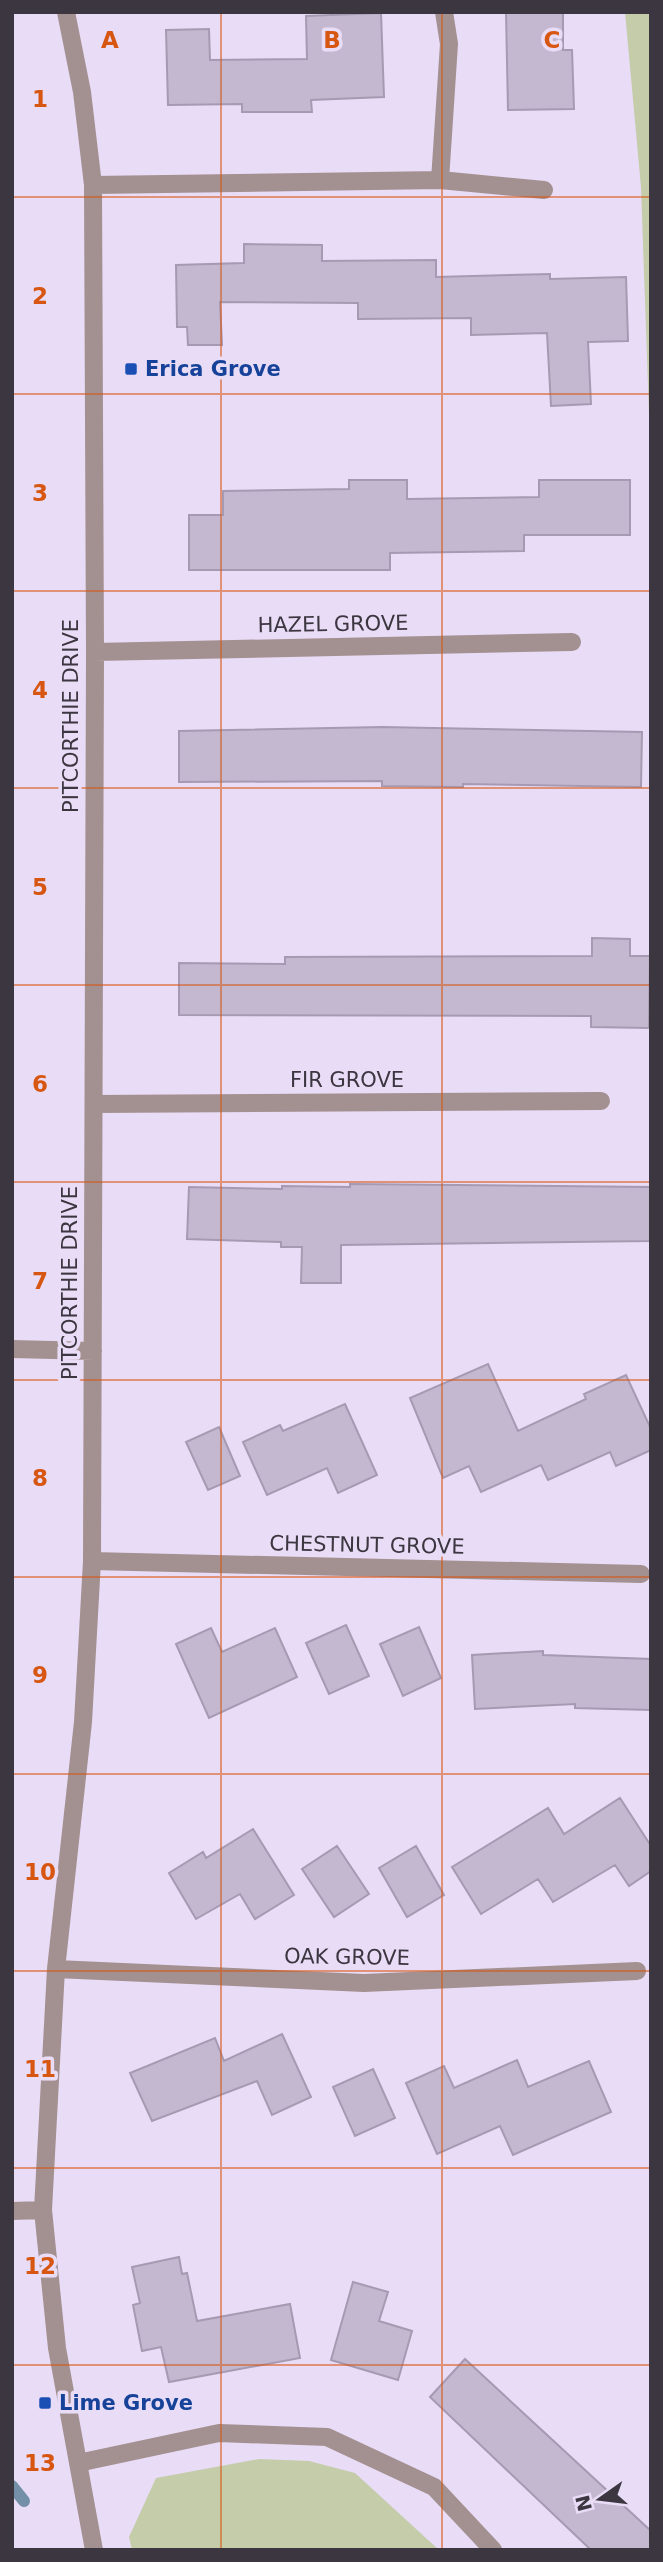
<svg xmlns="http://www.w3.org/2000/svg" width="663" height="2562" viewBox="0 0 663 2562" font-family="'DejaVu Sans',sans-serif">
<rect width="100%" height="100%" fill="#e9dcf6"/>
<path fill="#c4cca9" d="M625,12H651V471L641,187Z
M259,2459L309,2461L355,2473L439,2550H132L129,2537L156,2478Z"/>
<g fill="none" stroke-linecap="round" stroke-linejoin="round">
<path stroke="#7390a8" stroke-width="12" d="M12,2486L24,2501"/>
</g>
<path fill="#c4b8d0" stroke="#a69ab2" stroke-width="2" d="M506,12H563V50H572L574,109L508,110Z
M381,13L384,97L311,100L312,112H242V104L168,105L166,30L209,29L210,60L307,59L306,16Z
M244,244L322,245V261L436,260V277L550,274V279L626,277L628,341L588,342L591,404L551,406L547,333L471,335V318L358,319V303L220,302L222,345H188L187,327H177L176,265L244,263Z
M349,480H407V499L539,497V480H630V535H524V551L390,553V570H189V515H223V491L349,489Z
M382,727L642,732L641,787L463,784V787L382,786V781L179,782V731Z
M592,938L630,939V956H650L649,1028L591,1027V1016L179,1015V963L285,964V957L592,956Z
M350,1184L651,1187V1241L341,1245V1283H301L302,1247H281V1242L187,1239L189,1187L282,1189V1186L350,1187Z
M488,1364L518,1431L586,1399L584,1394L626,1375L651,1429V1450L616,1466L610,1452L548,1480L541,1465L481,1492L469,1466L443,1478L410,1398Z
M345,1404L377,1475L338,1493L327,1468L267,1495L243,1442L280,1425L283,1431Z
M219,1427L240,1476L208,1490L186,1442Z
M346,1625L369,1676L329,1694L306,1643Z
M419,1627L441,1678L403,1696L380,1644Z
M211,1628L222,1652L275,1628L297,1677L209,1718L176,1644Z
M543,1651V1655L651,1659V1710L575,1708V1704L475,1709L472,1655Z
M620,1798L651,1846V1871L629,1886L615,1865L553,1902L538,1879L481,1914L452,1867L548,1808L564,1834Z
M253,1829L294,1895L255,1919L240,1894L196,1919L169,1873L203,1852L206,1858Z
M337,1846L369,1894L334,1917L302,1869Z
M416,1846L444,1895L407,1917L379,1868Z
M282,2034L311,2097L272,2115L257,2081L152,2121L130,2073L215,2038L224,2061Z
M517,2060L528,2087L589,2061L611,2112L513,2155L500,2126L437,2154L406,2083L444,2066L454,2088Z
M373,2069L395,2118L355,2136L333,2087Z
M179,2257L182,2274L187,2273L197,2321L290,2304L300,2358L169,2382L161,2347L142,2351L133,2305L140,2303L132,2267Z
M353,2282L388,2292L379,2321L412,2331L398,2380L331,2360Z
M465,2359L651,2531V2550H591L430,2397Z"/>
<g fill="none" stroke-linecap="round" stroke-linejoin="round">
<path stroke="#a39091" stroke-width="18" d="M66,12L82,92L93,185L95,652L92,1561L83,1722L56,1969L43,2210L57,2348L94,2550
M440,180L544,190
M93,185L440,180L449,44L444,12
M95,652L572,642
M94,1104L601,1101
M12,1349L93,1351
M92,1561L641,1574
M56,1969L364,1983L637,1971
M12,2211L43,2210
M78,2463L219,2433L327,2437L434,2487L493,2550"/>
</g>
<path fill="none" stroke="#d75611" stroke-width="2" stroke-opacity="0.55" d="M221,12V2550M442,12V2550M12,197H651M12,394H651M12,591H651M12,788H651M12,985H651M12,1182H651M12,1380H651M12,1577H651M12,1774H651M12,1971H651M12,2168H651M12,2365H651"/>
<g fill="#1a4fb4" stroke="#e9dcf6" stroke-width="2.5">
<rect x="124" y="362" width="14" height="14" rx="3.5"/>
<rect x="38" y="2396" width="14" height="14" rx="3.5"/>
</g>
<g text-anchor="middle" stroke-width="7" stroke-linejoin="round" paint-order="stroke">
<g font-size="21" font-weight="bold" fill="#164399" stroke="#e9dcf6" text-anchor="start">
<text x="145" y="376">Erica Grove</text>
<text x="59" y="2410">Lime Grove</text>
</g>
<g font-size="21" fill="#3b3640" stroke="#e9dcf6">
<text transform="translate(333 624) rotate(-1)" y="7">HAZEL GROVE</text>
<text transform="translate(71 716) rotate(-90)" y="7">PITCORTHIE DRIVE</text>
<text x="347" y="1087">FIR GROVE</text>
<text transform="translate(70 1283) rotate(-90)" y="7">PITCORTHIE DRIVE</text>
<text transform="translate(367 1545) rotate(1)" y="7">CHESTNUT GROVE</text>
<text transform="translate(347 1957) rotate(1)" y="7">OAK GROVE</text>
</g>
</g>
<g font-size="23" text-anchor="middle" font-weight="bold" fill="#d75611" stroke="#e9dcf6" stroke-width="7" stroke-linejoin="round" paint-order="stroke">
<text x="110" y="48">A</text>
<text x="332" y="48">B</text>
<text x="552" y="48">C</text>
<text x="40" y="107">1</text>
<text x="40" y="304">2</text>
<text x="40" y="501">3</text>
<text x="40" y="698">4</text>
<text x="40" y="895">5</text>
<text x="40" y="1092">6</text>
<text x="40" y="1289">7</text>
<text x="40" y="1486">8</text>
<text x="40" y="1683">9</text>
<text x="40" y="1880">10</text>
<text x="40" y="2077">11</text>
<text x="40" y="2274">12</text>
<text x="40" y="2471">13</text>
</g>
<rect width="663" height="2562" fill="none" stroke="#3b3640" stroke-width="28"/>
<g transform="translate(600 2499) rotate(256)" stroke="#e9dcf6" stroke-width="5" paint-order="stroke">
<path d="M0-5L12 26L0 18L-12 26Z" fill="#3b3640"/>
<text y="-10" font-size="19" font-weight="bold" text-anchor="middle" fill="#3b3640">N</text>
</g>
</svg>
